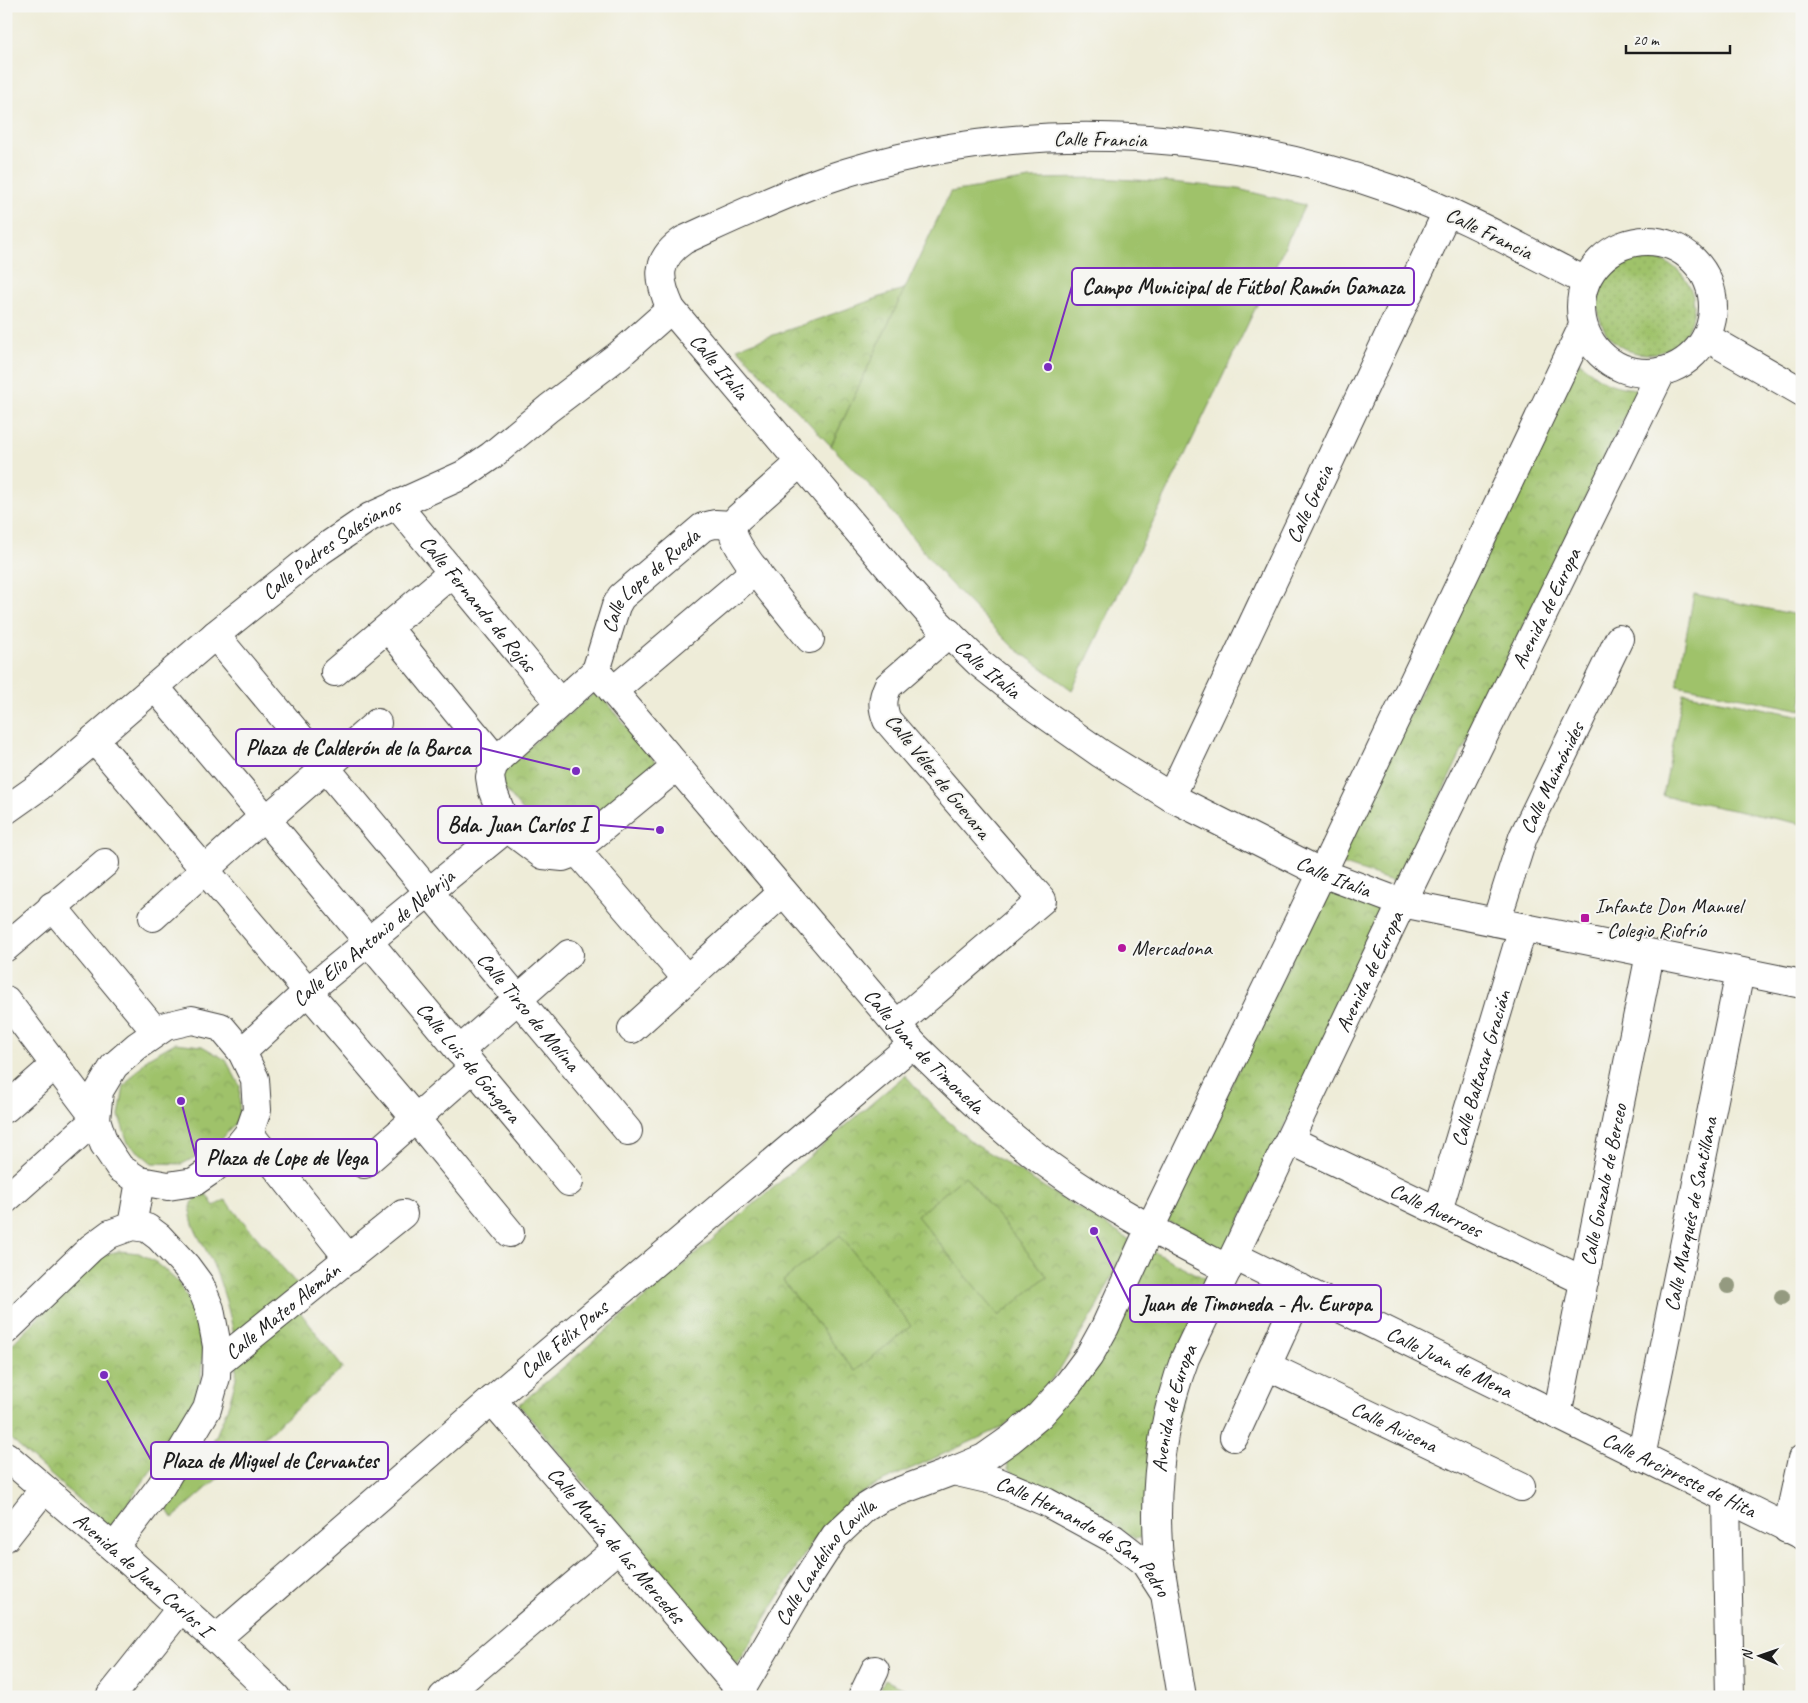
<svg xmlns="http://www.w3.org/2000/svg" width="1808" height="1703" viewBox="0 0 1808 1703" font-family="Caveat,sans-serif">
<defs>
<pattern id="grass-dots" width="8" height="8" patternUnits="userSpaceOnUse" patternTransform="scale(1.25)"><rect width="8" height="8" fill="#9fc26b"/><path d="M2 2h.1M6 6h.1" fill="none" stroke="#88a65c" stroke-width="1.8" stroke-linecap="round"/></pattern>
<pattern id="park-crowns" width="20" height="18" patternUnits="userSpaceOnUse" patternTransform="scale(1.25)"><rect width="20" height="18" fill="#9fc26b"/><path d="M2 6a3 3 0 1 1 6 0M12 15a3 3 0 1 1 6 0" fill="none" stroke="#88a65c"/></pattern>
</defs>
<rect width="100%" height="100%" fill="#f6f6f2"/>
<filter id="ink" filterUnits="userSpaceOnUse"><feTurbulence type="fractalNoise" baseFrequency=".02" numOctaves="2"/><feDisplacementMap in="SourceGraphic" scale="10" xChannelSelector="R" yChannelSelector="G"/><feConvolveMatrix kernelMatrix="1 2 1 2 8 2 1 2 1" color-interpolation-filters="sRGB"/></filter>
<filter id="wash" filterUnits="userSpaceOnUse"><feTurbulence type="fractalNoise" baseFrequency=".0096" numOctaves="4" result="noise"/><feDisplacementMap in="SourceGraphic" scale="20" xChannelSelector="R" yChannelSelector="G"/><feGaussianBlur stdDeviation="1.12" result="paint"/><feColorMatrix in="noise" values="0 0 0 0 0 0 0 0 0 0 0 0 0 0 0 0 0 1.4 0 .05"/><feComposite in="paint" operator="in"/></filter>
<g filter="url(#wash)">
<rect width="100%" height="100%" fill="#eeecd8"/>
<path fill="url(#grass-dots)" stroke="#5e6f44" d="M1598 306a48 48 0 1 1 96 0a48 48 0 1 1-96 0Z"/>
<path fill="url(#park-crowns)" stroke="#5e6f44" d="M906,288L831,446L737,348Z
M1579,361C1600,381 1608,386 1638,389L1398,883L1339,863Z
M597,691L658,765L556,851L494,776Z
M1324,890L1387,912L1225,1251L1167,1221Z
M175,1043L202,1046L226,1060L240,1086L239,1119L215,1147L182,1164L152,1163L128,1143L119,1116L124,1086L148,1058Z
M905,1075L940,1114L973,1143L1130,1240L1099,1303L1060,1369L1031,1404L1001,1428L877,1484L851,1499L812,1542L737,1665L519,1405Z
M203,1189L214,1206L225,1200L300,1288L235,1340C230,1313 223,1287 212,1262C205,1246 194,1233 191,1216C189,1204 195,1197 203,1189Z
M119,1251L139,1253L157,1263L178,1282L196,1313L203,1355L199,1394L180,1430L110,1528L6,1435V1350L102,1255Z
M1152,1251L1212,1282L1149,1528L1144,1537L1135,1539L1092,1509L1055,1492L1018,1478L1008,1469L1007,1460L1010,1453Z
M297,1308L343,1368L173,1518L167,1508L216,1436L229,1404L236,1378L237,1357Z"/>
<path fill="#9fc26b" stroke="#5e6f44" d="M1097,178L1172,182L1238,189L1305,205L1072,690L1013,647L946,579L875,491L831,446L950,192L1030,179Z
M1694,594L1802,616V710L1677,685Z
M1683,693L1802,716V824L1663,796Z
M965,1176L1047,1276L999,1316L917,1216Z
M840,1235L911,1326L855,1371L783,1281Z
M885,1680L923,1697H877Z"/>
</g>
<g filter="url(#ink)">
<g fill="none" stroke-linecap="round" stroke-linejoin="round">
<g stroke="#3c3b38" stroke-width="30">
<g id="street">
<circle cx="1647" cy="307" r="66"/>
<path id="s1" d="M1585,281C1524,250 1462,214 1397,191C1214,126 1008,116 824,180C776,197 730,219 684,240C654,260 658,280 671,309L890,569L936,621L978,662L1033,706L1100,753L1171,797L1322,873L1402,903L1802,984"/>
<path d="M1706,337L1802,392"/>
<path d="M800,463L738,518C734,523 732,526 733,532C735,551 795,620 810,639"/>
<path id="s2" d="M396,504L560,703"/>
<path d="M388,628L497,761"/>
<path id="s3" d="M215,635L628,1131"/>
<path id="s4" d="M596,671L616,606L621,597L703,527L715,524L733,525"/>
<path d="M335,672L453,572"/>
<path id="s5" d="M155,687C294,851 430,1017 569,1182"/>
<path d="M613,691L756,570"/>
<path d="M94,739L416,1119L510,1233"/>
<path id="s6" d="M676,767L571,854L563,857L543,855L507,828L492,789L490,777L493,766L500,757L596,671L913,1044C956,1086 998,1128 1047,1164C1103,1205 1166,1237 1228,1269"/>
<path id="s7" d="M1171,797L1447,212"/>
<path id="s8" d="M6,810L40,786L215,635L320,551L370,517L463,475L491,456L549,408L619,355L671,309"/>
<path d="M267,819L377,723"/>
<path d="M576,850L687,979"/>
<path d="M52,906L156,1032"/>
<path d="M153,917L264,816"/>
<path id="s9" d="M1496,922L1523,837L1619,639"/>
<path d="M6,947L105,863"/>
<path d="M6,1000L96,1119L6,1199"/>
<path d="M192,1020L221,1027L242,1052L255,1079L257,1110L249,1133L235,1150L213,1169L194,1182L168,1186L140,1181L120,1168L104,1144L96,1119L99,1091L114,1066L137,1046L166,1026Z"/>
<path d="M897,1024L1042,900L887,720C882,707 882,699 888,686L949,633"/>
<path d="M632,1029L783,892"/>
<path d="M459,1051L569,954"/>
<path id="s10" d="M242,1052L308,991L507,828"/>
<path d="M6,1108L55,1065"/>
<path d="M249,1133L349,1259"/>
<path id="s11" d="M1290,1140L1584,1281"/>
<path d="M364,1164L473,1068"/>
<path id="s12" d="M1438,1211L1523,927"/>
<path d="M132,1226L140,1181"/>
<path id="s13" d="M1234,1256L1802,1535"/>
<path d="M6,1330L91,1248L110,1234L132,1226L147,1228L159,1237L186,1266L200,1285L210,1309L217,1346L216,1377L207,1409L161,1486L114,1548"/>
<path id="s14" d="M217,1364L403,1214"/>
<path id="s15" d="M1267,1366L1521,1487"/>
<path id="s16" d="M492,1400L741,1691"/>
<path id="s17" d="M1557,1415L1650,954"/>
<path d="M1234,1437L1302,1289"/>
<path id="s18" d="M6,1456L130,1562L216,1639L276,1697"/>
<path id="s19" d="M1641,1457L1740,972"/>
<path id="s20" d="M953,1471L996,1481L1046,1502L1114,1539L1145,1563L1165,1594L1182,1697"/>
<path d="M1726,1499L1730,1697"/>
<path d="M1787,1529L1802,1459"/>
<path d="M6,1537L44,1489"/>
<path id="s21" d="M1165,1594C1162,1578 1159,1562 1158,1545C1154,1482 1163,1417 1185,1358L1402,903L1662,371"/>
<path id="s22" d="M216,1639L492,1400L913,1044"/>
<path d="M110,1697L181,1608"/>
<path d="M443,1697L618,1548"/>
<path id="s23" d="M737,1697L795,1598L835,1536L851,1521L865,1508L881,1498L953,1471L984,1458L1011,1439L1040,1415L1069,1383L1089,1356L1105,1327L1150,1228L1322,873L1583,326"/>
<path d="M862,1697L875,1670"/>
</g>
</g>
<use href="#street" stroke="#fff" stroke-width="28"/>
</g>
<g fill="#949a80">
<circle cx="1728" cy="1286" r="8"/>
<circle cx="1782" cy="1297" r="8"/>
</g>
</g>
<g fill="#b5179e" stroke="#f6f6f2" stroke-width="2">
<rect x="1580" y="913" width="10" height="10" rx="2.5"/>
<circle cx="1122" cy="948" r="5"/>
</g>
<g text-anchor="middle" stroke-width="4" stroke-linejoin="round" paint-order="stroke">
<g font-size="21" fill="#1c1c1c" stroke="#f6f6f2">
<text transform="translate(1100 139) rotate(1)" y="7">Calle Francia</text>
<text transform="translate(1489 233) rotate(26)" y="7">Calle Francia</text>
<text dy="7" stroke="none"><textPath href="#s1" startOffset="1099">Calle Italia</textPath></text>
<text dy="7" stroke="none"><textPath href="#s7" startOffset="324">Calle Grecia</textPath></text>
<text dy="7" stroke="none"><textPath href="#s8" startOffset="418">Calle Padres Salesianos</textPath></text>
<text dy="7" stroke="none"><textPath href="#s4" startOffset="109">Calle Lope de Rueda</textPath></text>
<text dy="7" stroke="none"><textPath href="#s2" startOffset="129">Calle Fernando de Rojas</textPath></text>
<text dy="7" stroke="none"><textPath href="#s21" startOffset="1072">Avenida de Europa</textPath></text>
<text dy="7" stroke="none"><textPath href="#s1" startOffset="1504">Calle Italia</textPath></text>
<text transform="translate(938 776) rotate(51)" y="7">Calle Vélez de Guevara</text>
<text dy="7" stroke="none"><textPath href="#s9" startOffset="155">Calle Maimónides</textPath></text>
<text dy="7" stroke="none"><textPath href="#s1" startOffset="1909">Calle Italia</textPath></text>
<text dy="7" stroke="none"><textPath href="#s10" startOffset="174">Calle Elio Antonio de Nebrija</textPath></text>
<text dy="7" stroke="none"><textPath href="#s21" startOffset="668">Avenida de Europa</textPath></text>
<text dy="7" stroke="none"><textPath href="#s3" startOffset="490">Calle Tirso de Molina</textPath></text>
<text dy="7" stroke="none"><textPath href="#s6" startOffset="918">Calle Juan de Timoneda</textPath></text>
<text dy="7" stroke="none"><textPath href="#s5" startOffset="489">Calle Luis de Góngora</textPath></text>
<text dy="7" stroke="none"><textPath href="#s12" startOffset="149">Calle Baltasar Gracián</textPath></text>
<text dy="7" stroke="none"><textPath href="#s17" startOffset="235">Calle Gonzalo de Berceo</textPath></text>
<text dy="7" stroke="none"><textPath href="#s11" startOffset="162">Calle Averroes</textPath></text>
<text dy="7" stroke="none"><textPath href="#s19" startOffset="248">Calle Marqués de Santillana</textPath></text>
<text dy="7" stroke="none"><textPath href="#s14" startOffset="84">Calle Mateo Alemán</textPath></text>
<text dy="7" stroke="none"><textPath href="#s22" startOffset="459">Calle Félix Pons</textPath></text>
<text dy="7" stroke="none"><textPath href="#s13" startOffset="240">Calle Juan de Mena</textPath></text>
<text dy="7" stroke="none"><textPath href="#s21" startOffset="188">Avenida de Europa</textPath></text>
<text dy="7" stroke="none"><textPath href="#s15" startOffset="141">Calle Avicena</textPath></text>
<text dy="7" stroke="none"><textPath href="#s13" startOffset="496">Calle Arcipreste de Hita</textPath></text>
<text dy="7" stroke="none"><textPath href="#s20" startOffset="149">Calle Hernando de San Pedro</textPath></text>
<text dy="7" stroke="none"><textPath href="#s16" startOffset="191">Calle María de las Mercedes</textPath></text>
<text dy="7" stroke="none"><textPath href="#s23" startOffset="162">Calle Landelino Lavilla</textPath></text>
<text dy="7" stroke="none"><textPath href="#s18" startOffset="181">Avenida de Juan Carlos I</textPath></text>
</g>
<g font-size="21" fill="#1c1c1c" stroke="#f6f6f2" text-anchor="start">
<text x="1595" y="913">Infante Don Manuel<tspan x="1595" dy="24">- Colegio Riofrío</tspan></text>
<text x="1132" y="955">Mercadona</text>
</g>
</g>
<path fill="none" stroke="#7b2cbf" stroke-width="2" d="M1048 367L1072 286M576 771L481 748M660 830L599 825M181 1101L196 1157M1094 1231L1130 1303M104 1375L151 1460"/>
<g fill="#7b2cbf" stroke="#f6f6f2" stroke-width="2">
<circle cx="1048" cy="367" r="5"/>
<circle cx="576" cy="771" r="5"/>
<circle cx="660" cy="830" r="5"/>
<circle cx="181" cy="1101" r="5"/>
<circle cx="1094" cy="1231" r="5"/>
<circle cx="104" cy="1375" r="5"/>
</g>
<g fill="#f6f6f2" stroke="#7b2cbf" stroke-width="2">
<rect x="1072" y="268" width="342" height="37" rx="5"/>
<rect x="236" y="729" width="245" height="37" rx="5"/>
<rect x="438" y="806" width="161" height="37" rx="5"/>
<rect x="196" y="1139" width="181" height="37" rx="5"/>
<rect x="1130" y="1285" width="251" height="37" rx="5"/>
<rect x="151" y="1442" width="237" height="37" rx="5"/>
</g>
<g font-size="22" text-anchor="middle" font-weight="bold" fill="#1c1c1c">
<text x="1243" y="294">Campo Municipal de Fútbol Ramón Gamaza</text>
<text x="358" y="755">Plaza de Calderón de la Barca</text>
<text x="518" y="832">Bda. Juan Carlos I</text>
<text x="287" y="1165">Plaza de Lope de Vega</text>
<text x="1256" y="1311">Juan de Timoneda - Av. Europa</text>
<text x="270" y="1468">Plaza de Miguel de Cervantes</text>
</g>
<rect width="1808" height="1703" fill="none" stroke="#f6f6f2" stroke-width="25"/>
<g transform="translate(1760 1656) rotate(272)" stroke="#f6f6f2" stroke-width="4" paint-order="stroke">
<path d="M0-4L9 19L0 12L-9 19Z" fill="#1c1c1c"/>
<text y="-8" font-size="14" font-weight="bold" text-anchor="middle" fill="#1c1c1c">N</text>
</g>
<path d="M1626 45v8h104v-8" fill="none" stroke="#1c1c1c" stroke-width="2.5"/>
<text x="1633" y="45" font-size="15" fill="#1c1c1c" stroke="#f6f6f2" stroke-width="4" paint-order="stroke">20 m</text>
</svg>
